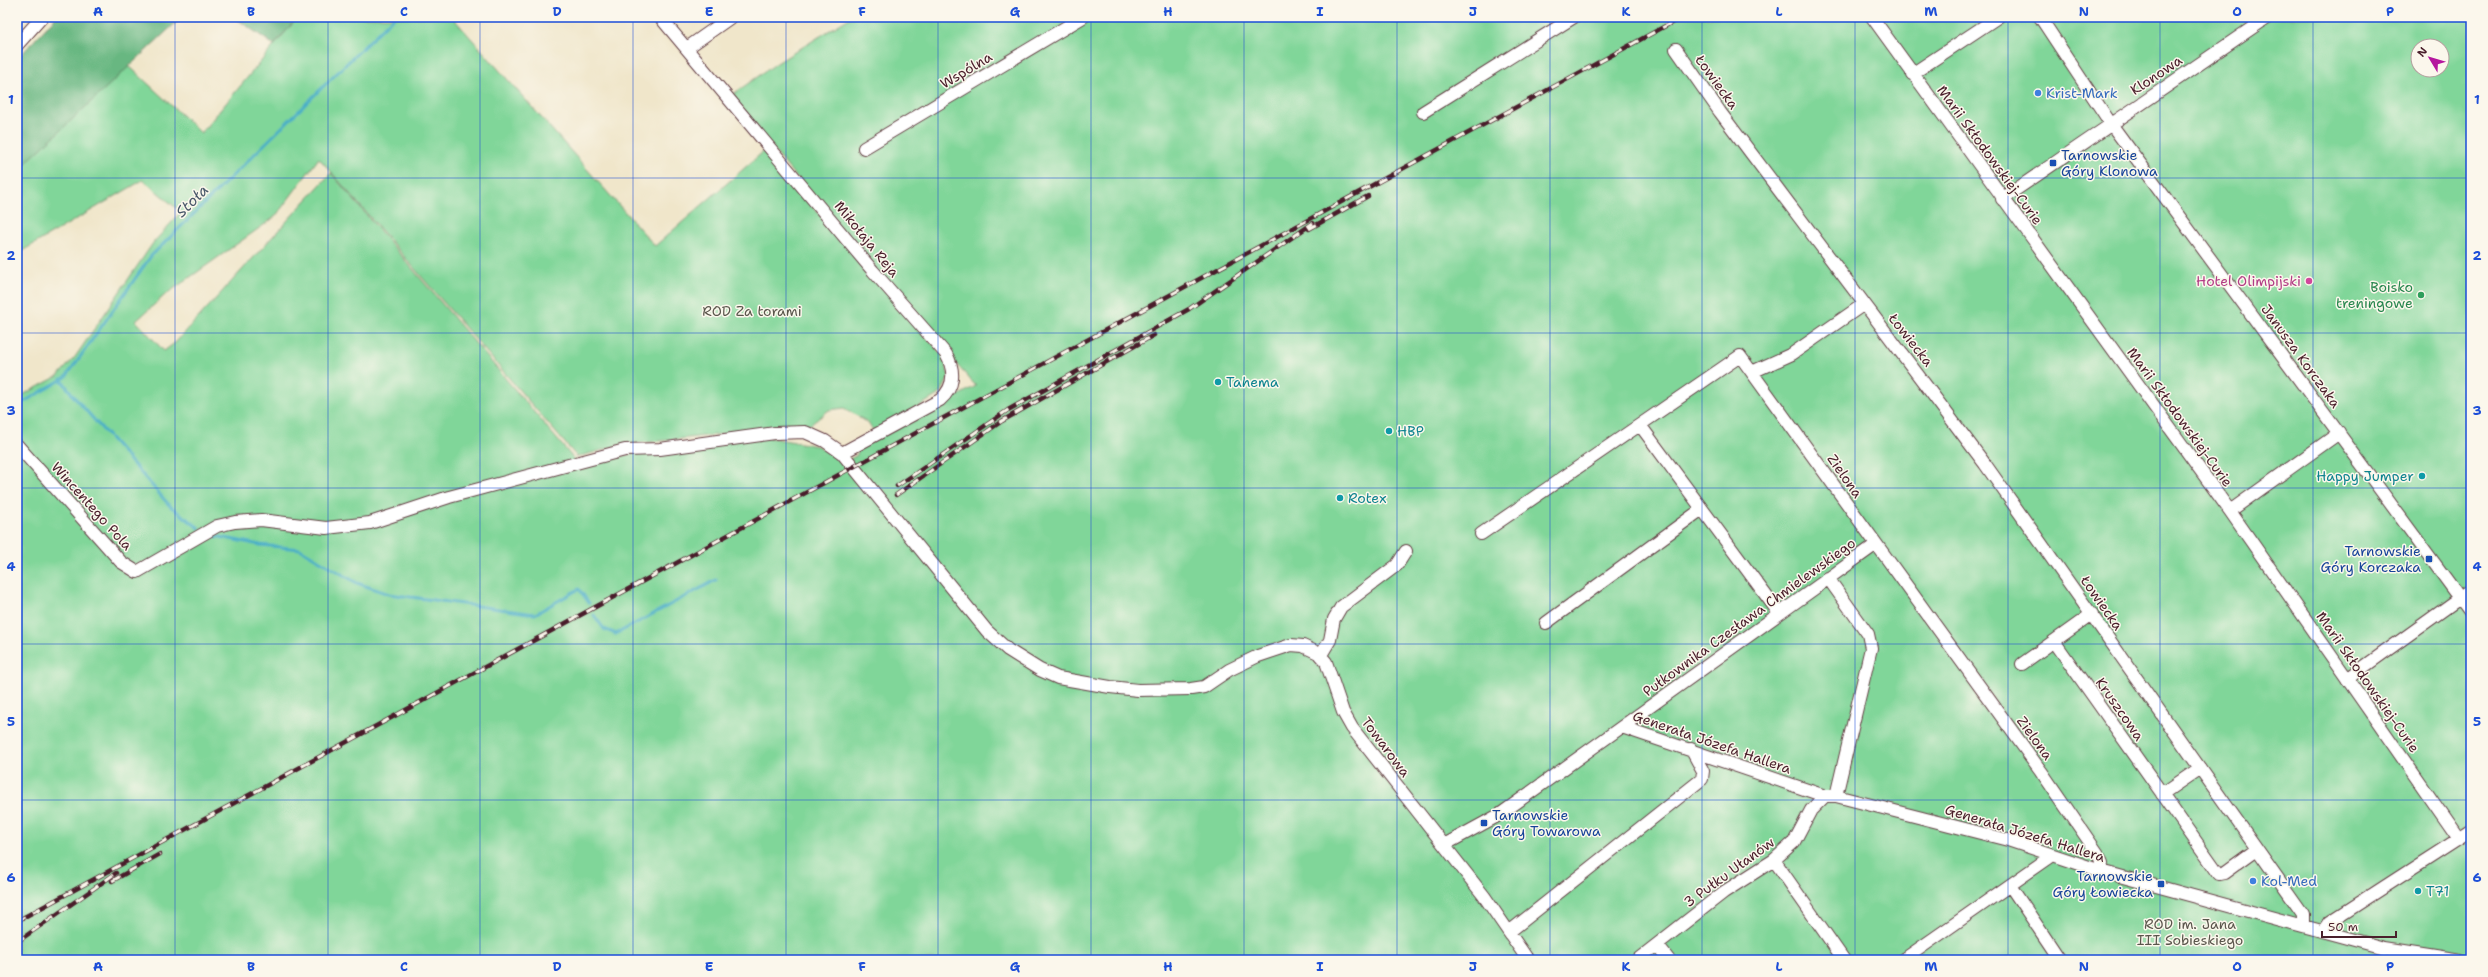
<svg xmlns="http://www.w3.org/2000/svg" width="2488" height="977" viewBox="0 0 2488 977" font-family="'Shantell Sans',sans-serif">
<rect width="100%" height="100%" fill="#fbf7ec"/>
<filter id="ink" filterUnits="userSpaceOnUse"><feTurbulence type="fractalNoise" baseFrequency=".025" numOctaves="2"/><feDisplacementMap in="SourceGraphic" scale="8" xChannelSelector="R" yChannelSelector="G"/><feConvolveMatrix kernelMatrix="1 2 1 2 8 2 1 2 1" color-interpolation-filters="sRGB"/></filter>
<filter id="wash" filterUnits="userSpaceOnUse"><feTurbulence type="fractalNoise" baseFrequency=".012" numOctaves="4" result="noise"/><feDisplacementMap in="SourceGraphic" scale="16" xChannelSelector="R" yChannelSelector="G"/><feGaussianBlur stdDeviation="0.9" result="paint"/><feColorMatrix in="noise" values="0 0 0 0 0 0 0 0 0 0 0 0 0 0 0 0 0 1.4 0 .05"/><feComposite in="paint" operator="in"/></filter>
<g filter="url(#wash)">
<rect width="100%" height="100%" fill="#f0e6ca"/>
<path fill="#80d699" stroke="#657a62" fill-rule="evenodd" d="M298,17H456L454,19L655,246L764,151L944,357L949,377L941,393L875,433L867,422L844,408L829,410L810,425L622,445L577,457L319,158L275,217L165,295L136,321L164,351L176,342L331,173L579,465L650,450L760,436L818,446L843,463L857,455L858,449L976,386L897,298L729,97L777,63L851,17H2471V960H17V398L58,376L75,357L153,243L181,212L143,180L17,254V171L128,65L201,133ZM2418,46H2442V70H2418Z"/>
<path fill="#68b781" stroke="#596b56" d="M56,17H182L17,171V59Z
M234,17H298L274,45Z"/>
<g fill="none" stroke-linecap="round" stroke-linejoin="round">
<path stroke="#49aec8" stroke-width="3" d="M61,379L75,398L170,506L199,528
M17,406L66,377L151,256L394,17
M215,536L260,545L300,549L357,583L389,594L535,614L579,589L589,603
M594,615L604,629L616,634L716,580"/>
</g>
</g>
<g filter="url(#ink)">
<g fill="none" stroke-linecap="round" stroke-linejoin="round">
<g stroke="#633d43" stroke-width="14">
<path id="minor" d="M660,17L873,271L946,354C955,370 955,387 940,400L842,453
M1872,17L2230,511L2459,839
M2040,17L2111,124L2471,613
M17,45L42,17
M687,48L731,17
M1676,49L1720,112L1985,464L2303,914V925
M1912,74L1998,17
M1423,112L1574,17
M864,148L1083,17
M2002,199L2268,17
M1752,372L1792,354L1864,304
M1640,425L1779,613
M17,445L121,562L137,572L217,526L235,522L261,520L326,528L370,523L449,497L625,450L660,449L775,433L805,432L825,441L842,453L987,631L1008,650L1040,670L1058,678L1110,687L1138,690L1191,689L1204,687L1229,670L1258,656L1291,645L1303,646L1318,653L1326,662L1343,712L1352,728L1484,896L1528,960
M2230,511L2339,433
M1481,534L1740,356L2041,771L2098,854L2102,863L2101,871
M1828,578L1868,634L1871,648L1836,796
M1546,623L1702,509
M2054,641L2219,874L2224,873L2257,849
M1321,655L1330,640L1334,619L1341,607L1397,565L1406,551
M2022,664L2092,614
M2347,679L2471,590
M1622,727L1825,796H1836L2008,840L2101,871L2384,948L2461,960
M2162,794L2200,768
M1444,845L1499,815L1875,545
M1774,860L1844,960
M2011,887L2060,960
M2324,931L2330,922L2471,831
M1509,932L1702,779L1703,771L1691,749
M1657,945L1669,960
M1637,960L1724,892L1774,860L1794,842L1811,810L1825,796
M1903,960L2053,855"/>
</g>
<use href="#minor" stroke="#fff" stroke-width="12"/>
<g stroke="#4a1f2b" stroke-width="4.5">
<path id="rail" d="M1309,229L1368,196
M897,486L1008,410L1189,309L1313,223
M896,495L1002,421L1154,335
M112,881L160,854
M17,921L1682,17
M17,942L116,873"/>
</g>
<use href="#rail" stroke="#fbf7ec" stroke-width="3" stroke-dasharray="9" stroke-linecap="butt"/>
</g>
</g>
<path fill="none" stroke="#1d4ed8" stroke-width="1" stroke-opacity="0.55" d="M175,17V960M328,17V960M480,17V960M633,17V960M786,17V960M938,17V960M1091,17V960M1244,17V960M1397,17V960M1550,17V960M1702,17V960M1855,17V960M2008,17V960M2160,17V960M2313,17V960M17,178H2471M17,333H2471M17,488H2471M17,644H2471M17,800H2471"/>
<g fill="#3f7fe0" stroke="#fbf7ec" stroke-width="1.5">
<circle cx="2038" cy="93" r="4"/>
<circle cx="2253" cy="881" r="4"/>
</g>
<g fill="#1a4fb4" stroke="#fbf7ec" stroke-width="1.5">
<rect x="2049" y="159" width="8" height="8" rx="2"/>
<rect x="2425" y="555" width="8" height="8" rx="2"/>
<rect x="1480" y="819" width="8" height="8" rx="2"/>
<rect x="2157" y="880" width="8" height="8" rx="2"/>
</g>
<circle fill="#d1479c" stroke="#fbf7ec" stroke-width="1.5" cx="2309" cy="281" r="4"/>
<circle fill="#2e9e5b" stroke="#fbf7ec" stroke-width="1.5" cx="2421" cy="295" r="4"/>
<g fill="#0f9aa8" stroke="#fbf7ec" stroke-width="1.5">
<circle cx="1218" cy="382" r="4"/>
<circle cx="1389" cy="431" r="4"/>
<circle cx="2422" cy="476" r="4"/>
<circle cx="1340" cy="498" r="4"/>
<circle cx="2418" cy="891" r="4"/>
</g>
<g text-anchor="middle" stroke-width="3" stroke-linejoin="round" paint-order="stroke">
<g font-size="14" fill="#4a1f2b" stroke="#fbf7ec">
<text transform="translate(966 70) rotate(-31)" y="5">Wspólna</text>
<text transform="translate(2156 75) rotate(-34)" y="5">Klonowa</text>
<text transform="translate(1717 82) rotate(54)" y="5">Łowiecka</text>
<text transform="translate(1990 155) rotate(54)" y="5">Marii Skłodowskiej-Curie</text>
<text transform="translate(867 239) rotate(51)" y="5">Mikołaja Reja</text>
<text transform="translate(1911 340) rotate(52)" y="5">Łowiecka</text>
<text transform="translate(2301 356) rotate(54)" y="5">Janusza Korczaka</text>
<text transform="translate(2180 417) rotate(54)" y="5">Marii Skłodowskiej-Curie</text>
<text transform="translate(1845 476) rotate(55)" y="5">Zielona</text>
<text transform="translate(92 506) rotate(48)" y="5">Wincentego Pola</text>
<text transform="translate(2102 603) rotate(55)" y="5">Łowiecka</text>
<text transform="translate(1749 617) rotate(-36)" y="5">Pułkownika Czesława Chmielewskiego</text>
<text transform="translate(2368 682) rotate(55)" y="5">Marii Skłodowskiej-Curie</text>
<text transform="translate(2120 709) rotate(55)" y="5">Kruszcowa</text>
<text transform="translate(2035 738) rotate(54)" y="5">Zielona</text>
<text transform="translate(1712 742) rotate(19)" y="5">Generała Józefa Hallera</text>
<text transform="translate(1386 747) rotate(53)" y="5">Towarowa</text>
<text transform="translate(2025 833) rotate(17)" y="5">Generała Józefa Hallera</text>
<text transform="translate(1729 872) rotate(-36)" y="5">3 Pułku Ułanów</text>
</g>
<g font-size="14" fill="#366cbe" stroke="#fbf7ec" text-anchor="start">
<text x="2046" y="98">Krist-Mark</text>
<text x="2261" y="886">Kol-Med</text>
</g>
<g font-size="14" fill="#164399" stroke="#fbf7ec" text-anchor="start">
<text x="2061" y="160">Tarnowskie<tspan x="2061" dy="16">Góry Klonowa</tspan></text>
<text x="2421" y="556" text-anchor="end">Tarnowskie<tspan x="2421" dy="16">Góry Korczaka</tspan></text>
<text x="1492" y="820">Tarnowskie<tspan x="1492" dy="16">Góry Towarowa</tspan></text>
<text x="2153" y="881" text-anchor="end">Tarnowskie<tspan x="2153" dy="16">Góry Łowiecka</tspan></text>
</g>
<g font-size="14" fill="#b23c85" stroke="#fbf7ec" text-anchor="end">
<text x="2301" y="286">Hotel Olimpijski</text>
</g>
<g font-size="14" fill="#27864d" stroke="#fbf7ec" text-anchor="end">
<text x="2413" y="292">Boisko<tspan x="2413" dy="16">treningowe</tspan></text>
</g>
<g font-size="14" fill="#5a564c" stroke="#fbf7ec">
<text x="752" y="316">ROD Za torami</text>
<text x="2190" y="929">ROD im. Jana<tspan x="2190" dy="16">III Sobieskiego</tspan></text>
</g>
<g font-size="14" fill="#0d838f" stroke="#fbf7ec" text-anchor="start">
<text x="1226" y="387">Tahema</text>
<text x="1397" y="436">HBP</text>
<text x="2414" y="481" text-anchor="end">Happy Jumper</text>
<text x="1348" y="503">Rotex</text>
<text x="2426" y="896">T71</text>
</g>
<g font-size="15" font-style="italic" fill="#4a586a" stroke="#fbf7ec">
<text transform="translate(192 201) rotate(-45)" y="5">Stoła</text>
</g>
</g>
<rect width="2488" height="977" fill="none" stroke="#fbf7ec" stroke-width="44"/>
<g transform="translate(2430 58) rotate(308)"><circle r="19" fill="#fbf7ec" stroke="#b4a19f"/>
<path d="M0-3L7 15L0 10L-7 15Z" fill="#b5179e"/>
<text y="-6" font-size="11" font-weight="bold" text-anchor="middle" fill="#4a1f2b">N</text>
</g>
<path d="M2322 931v6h74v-6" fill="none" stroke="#4a1f2b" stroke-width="2"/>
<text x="2328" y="931" font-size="12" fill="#4a1f2b" stroke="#fbf7ec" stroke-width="3" paint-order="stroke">50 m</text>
<rect x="22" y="22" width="2444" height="933" fill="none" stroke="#1d4ed8" stroke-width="1.5"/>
<g font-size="13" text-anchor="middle" font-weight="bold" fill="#1d4ed8">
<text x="98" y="16">A</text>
<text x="251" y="16">B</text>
<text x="404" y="16">C</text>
<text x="557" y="16">D</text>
<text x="709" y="16">E</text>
<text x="862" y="16">F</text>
<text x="1015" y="16">G</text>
<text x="1168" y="16">H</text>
<text x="1320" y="16">I</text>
<text x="1473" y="16">J</text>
<text x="1626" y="16">K</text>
<text x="1779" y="16">L</text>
<text x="1931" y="16">M</text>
<text x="2084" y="16">N</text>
<text x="2237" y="16">O</text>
<text x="2390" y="16">P</text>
<text x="11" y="104">1</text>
<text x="2477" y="104">1</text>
<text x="11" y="260">2</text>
<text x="2477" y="260">2</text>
<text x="11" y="415">3</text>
<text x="2477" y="415">3</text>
<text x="11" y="571">4</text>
<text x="2477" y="571">4</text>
<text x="11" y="726">5</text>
<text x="2477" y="726">5</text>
<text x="11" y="882">6</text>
<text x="2477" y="882">6</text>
<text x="98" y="971">A</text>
<text x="251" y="971">B</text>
<text x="404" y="971">C</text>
<text x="557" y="971">D</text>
<text x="709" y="971">E</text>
<text x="862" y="971">F</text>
<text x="1015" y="971">G</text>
<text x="1168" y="971">H</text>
<text x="1320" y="971">I</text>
<text x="1473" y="971">J</text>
<text x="1626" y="971">K</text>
<text x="1779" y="971">L</text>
<text x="1931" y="971">M</text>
<text x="2084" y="971">N</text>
<text x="2237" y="971">O</text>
<text x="2390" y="971">P</text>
</g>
</svg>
